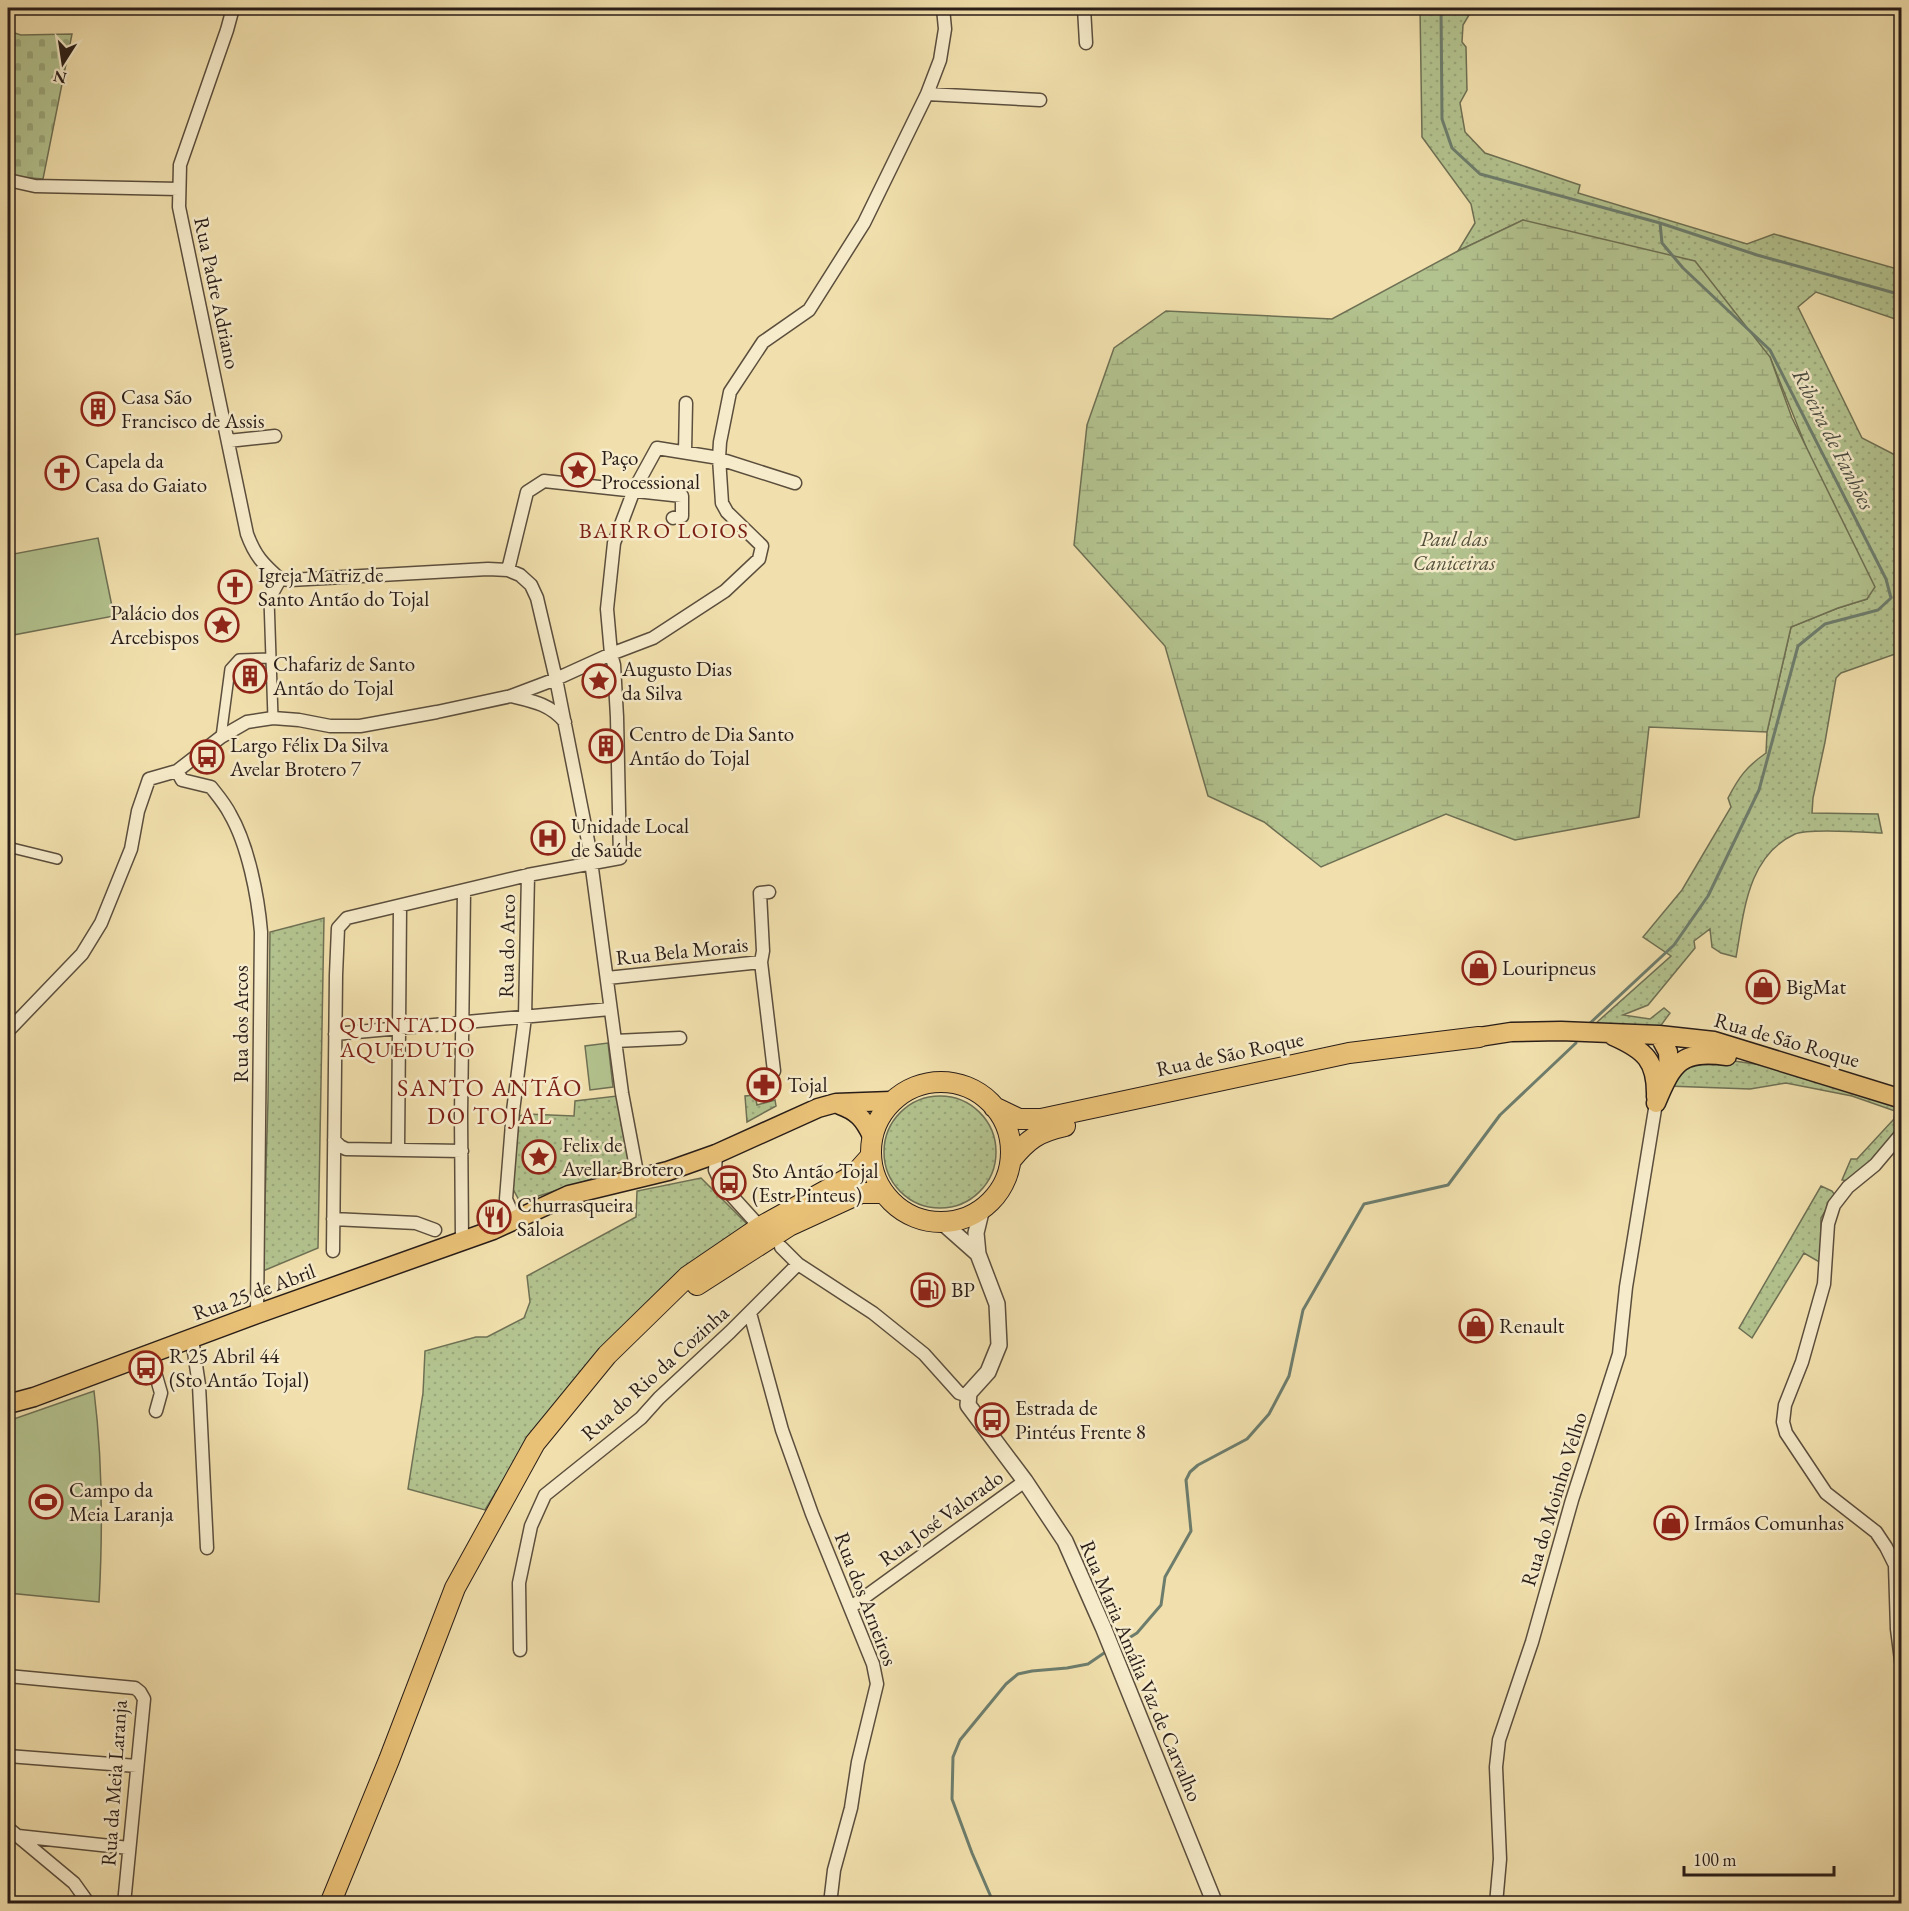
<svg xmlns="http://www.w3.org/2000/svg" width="1909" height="1911" viewBox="0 0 1909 1911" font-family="'EB Garamond',serif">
<defs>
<pattern id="green-dots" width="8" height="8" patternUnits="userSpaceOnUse" patternTransform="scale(1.5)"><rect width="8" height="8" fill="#b3c38f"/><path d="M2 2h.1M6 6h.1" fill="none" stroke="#9aa77b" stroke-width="1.8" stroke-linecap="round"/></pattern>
<pattern id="wetland-marsh" width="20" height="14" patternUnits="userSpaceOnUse" patternTransform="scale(1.5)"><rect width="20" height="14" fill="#b3c38f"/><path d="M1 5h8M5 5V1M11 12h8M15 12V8" fill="none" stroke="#9aa77b"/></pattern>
<pattern id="cemetery-stones" width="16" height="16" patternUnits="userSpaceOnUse" patternTransform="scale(1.5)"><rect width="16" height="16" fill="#b3c38f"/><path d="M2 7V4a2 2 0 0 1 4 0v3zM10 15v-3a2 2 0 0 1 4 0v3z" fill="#9aa77b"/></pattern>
</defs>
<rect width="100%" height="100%" fill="#f1e0ad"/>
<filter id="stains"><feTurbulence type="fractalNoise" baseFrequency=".00333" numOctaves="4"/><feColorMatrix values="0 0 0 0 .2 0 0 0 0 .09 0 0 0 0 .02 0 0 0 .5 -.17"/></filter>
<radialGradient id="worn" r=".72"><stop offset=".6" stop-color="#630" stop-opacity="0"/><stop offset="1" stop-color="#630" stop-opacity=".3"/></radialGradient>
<path fill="url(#green-dots)" stroke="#6e7054" stroke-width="1.5" d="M1420,8H1468L1469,15L1463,25L1462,42L1466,47L1467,90L1460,103L1465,132L1485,153L1580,185L1578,193L1747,244L1774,234L1901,270V321L1816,292L1798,307L1862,438L1901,458V652L1841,673L1836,678L1825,742L1813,798L1812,813L1878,814L1882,833C1864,832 1808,828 1795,834C1747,856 1744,913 1736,957L1721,953L1712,947L1710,929L1694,941L1695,948L1648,1005L1623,1015L1650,1019L1664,1008L1670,1013L1659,1028L1595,1024L1671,956L1643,937L1682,890L1731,807L1728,798C1739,777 1746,767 1766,753L1767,732L1791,627L1838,608L1867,599L1770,357L1523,220L1458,251L1475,223L1471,204L1422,137Z
M324,918L318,1248L263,1271L268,1100L270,932Z
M1713,1058L1762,1065L1897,1106C1909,1134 1866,1166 1848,1181L1842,1180L1851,1159H1857L1894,1119L1895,1111L1852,1096L1786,1083L1750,1089L1668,1086L1683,1066Z
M755,1095L757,1105L775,1100L776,1106L747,1122L745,1096Z
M884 1152a56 56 0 1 1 112 0a56 56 0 1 1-112 0Z
M617,1096L629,1159L628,1165L617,1171L523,1201L519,1200L513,1189L519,1116L526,1114L574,1116L575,1101Z
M701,1178L748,1225L611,1338L552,1407L514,1462L485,1510L408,1489L423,1393L425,1351L476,1337H487L524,1318L530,1302L527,1276L636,1217L637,1191Z
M1821,1186L1832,1191L1835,1195L1821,1218V1263L1804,1253L1752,1338L1739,1328Z"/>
<path fill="url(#wetland-marsh)" stroke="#6e7054" stroke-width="1.5" d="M1523,220L1695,261L1770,357L1792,418L1875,587L1867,599L1838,608L1791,627L1767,732L1649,727L1639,817L1515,840L1446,814L1321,867L1264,822L1208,796L1165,646L1074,545L1087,425L1114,348L1166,311L1332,319L1458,251Z"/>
<path fill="url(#cemetery-stones)" stroke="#6e7054" stroke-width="1.5" d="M8,31L21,35L72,34L43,179L8,176Z"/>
<path fill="#b3c38f" stroke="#6e7054" stroke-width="1.5" d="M98,538L114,616L8,636V555Z
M608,1043L613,1087L590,1090L585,1046Z
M94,1391C103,1463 103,1529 99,1602L8,1593V1421Z"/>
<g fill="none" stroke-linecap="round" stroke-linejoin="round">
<path stroke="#6d7d6d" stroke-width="3" d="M1441,8L1442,119L1452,148L1480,174L1660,223L1757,255L1902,295
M1588,1025L1674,945L1708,896L1759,790L1798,646L1825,624L1878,610L1891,598L1886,579L1770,350L1683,268L1662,243L1660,223
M1116,1646L1137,1633L1161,1605L1165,1577L1191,1531L1186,1480L1190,1472L1198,1465L1247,1439L1269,1414L1289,1376L1303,1310L1364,1204L1448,1185L1500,1115L1576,1043
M994,1904L972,1853L952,1799L953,1757L960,1740L1006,1684L1018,1674L1032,1671L1067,1668L1088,1664L1107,1651"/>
<g stroke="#5b4e3d" stroke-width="12">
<path id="pedestrian" d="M269,599L273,718
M221,737L230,669L239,659L271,658
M8,847L57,859"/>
</g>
<g stroke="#5b4e3d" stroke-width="15">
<path id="minor" d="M233,8L227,30L180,165L179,207L247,534C255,556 263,564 280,579
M1084,8L1086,43
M927,94L1040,100
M8,180L35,186L179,189
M228,441L275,436
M685,452L686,403
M719,458L657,448L634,490L614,543L607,609L611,654L653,638L725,591L759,559L762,546L727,512L722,503L719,458L720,442L730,392L763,342L809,310L864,223L927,94L940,60L945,29L943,8
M719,461H726L795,483
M508,570L527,492L544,481L682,496V516L673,518
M280,579L290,580L488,569L508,570L520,575L531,585L537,598L556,679L589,846L622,1093L638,1178
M269,599L280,579
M511,696C532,701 550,704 565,722
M177,771L182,780L211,787C218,796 225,804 230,814C248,845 258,896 261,932L257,1314
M769,892L760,893L763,951L761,962L774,1071
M607,978L761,962
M8,1031L82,954L101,923L131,849L138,811L149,779L177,771L221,737L247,722L273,718L299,720L330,726H360L437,712L511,696L556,679L611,654L614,665L617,717L620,858L528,875L347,918L338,928L336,975L333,1251
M335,1034L610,1009
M615,1041L680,1038
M1902,1133L1875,1165L1848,1187L1834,1205L1828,1224L1824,1284L1802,1362L1785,1405L1783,1422L1786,1433L1826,1493L1876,1532L1886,1547L1895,1565L1897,1629L1902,1668
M334,1140L340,1146L346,1149L462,1151
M398,1150L400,907
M716,1154L715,1170L722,1185L760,1227
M333,1219L416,1223L435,1230
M515,1220L506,1199L513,1111L525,1017L528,875
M462,1240L461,1115L464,891
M781,1247L798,1264L873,1313L924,1354L959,1393L968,1396
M750,1313L782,1430L812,1514L873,1664L877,1684L858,1762L851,1808L834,1870L830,1904
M192,1339L199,1385L207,1548
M150,1355L161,1393L156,1411
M140,1377L155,1373
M851,1607L1025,1481
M520,1650L519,1583L531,1526L545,1495L641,1418L659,1398L730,1332L798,1264
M8,1676L135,1688L140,1692L144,1699L124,1904
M8,1756L137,1766
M8,1828L74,1883L89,1904
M18,1836L129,1848
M1496,1904L1500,1859L1496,1767L1499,1740L1532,1642L1572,1500L1619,1354L1626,1287L1656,1103"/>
</g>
<g stroke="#5b4e3d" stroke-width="18">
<path id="tertiary" d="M982,1208L976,1233L978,1254L997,1304L999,1345L988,1372L969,1393L968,1405L1025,1481L1065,1541L1103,1627L1215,1904
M943,1223L978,1254"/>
</g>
<g stroke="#291d18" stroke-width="21">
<path id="primary" d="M1659,1035L1668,1052L1669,1073
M1613,1036C1645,1050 1657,1061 1656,1097
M1479,1037L1511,1032L1561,1031L1659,1035L1714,1041L1902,1099
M1656,1103C1673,1062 1681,1050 1727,1056
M840,1105C857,1111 864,1119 872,1136
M8,1404L34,1397L257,1314L493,1230L569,1195L668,1171L716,1154L818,1108L836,1103L891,1101"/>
</g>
<g stroke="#291d18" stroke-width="22">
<path id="trunk" d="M871 1152a70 70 0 1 1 140 0a70 70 0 1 1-140 0Z
M994,1107L1019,1119H1041L1349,1053L1479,1037
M1011,1160C1028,1139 1038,1132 1065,1126
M697,1285L789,1226L861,1193H883
M330,1904L389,1760L455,1588L535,1443L607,1355L688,1276L760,1227L854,1175L870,1157"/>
</g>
<use href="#pedestrian" stroke="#f6ebca" stroke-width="9"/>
<use href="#minor" stroke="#f6ebca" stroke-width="12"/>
<use href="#tertiary" stroke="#f6ebca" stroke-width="15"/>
<use href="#primary" stroke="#e8c076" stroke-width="18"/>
<use href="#trunk" stroke="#e8c076" stroke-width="20"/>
</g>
<defs>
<g id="building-ring" transform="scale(1.725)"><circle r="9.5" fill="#f6ebca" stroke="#8f2418" stroke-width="1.5"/><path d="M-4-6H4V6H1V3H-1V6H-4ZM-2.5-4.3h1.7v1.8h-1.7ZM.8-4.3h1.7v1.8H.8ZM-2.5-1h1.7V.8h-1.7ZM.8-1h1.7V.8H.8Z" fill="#8f2418"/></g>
<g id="sight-ring" transform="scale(1.725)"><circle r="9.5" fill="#f6ebca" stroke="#8f2418" stroke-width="1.5"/><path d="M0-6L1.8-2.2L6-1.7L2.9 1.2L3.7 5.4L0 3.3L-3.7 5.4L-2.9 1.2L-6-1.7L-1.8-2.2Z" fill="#8f2418"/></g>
<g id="church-ring" transform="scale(1.725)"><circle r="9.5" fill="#f6ebca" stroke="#8f2418" stroke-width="1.5"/><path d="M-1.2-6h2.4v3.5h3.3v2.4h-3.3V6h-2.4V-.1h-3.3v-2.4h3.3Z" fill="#8f2418"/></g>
<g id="bus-ring" transform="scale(1.725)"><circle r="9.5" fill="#f6ebca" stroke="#8f2418" stroke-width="1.5"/><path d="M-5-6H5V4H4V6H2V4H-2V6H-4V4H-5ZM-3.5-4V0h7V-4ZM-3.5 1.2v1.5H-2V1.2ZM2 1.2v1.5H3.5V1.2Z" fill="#8f2418"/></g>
<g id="hospital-ring" transform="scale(1.725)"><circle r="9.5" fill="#f6ebca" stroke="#8f2418" stroke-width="1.5"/><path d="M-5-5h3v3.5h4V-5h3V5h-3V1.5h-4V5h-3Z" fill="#8f2418"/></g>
<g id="shop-ring" transform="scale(1.725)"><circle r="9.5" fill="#f6ebca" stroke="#8f2418" stroke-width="1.5"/><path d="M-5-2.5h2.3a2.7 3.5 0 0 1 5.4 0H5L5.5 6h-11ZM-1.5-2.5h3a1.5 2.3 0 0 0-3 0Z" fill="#8f2418"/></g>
<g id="pharmacy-ring" transform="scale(1.725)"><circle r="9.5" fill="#f6ebca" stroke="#8f2418" stroke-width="1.5"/><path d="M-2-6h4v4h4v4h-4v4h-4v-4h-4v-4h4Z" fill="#8f2418"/></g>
<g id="restaurant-ring" transform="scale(1.725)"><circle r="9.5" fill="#f6ebca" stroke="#8f2418" stroke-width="1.5"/><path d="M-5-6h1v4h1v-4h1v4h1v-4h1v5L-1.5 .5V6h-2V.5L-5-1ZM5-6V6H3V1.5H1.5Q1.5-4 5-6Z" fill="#8f2418"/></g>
<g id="fuel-ring" transform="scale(1.725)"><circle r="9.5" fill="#f6ebca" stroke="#8f2418" stroke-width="1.5"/><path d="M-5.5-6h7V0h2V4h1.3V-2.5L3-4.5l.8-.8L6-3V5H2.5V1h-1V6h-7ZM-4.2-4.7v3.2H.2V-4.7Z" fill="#8f2418"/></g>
<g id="stadium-ring" transform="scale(1.725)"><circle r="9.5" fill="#f6ebca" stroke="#8f2418" stroke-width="1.5"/><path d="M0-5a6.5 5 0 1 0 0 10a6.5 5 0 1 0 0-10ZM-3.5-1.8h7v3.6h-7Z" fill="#8f2418"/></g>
</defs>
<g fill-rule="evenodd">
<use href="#building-ring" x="98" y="409"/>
<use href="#sight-ring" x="578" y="470"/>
<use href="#church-ring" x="62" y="473"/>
<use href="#church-ring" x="235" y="587"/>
<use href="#sight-ring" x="222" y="625"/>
<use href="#building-ring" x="250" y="676"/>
<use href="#sight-ring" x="599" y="681"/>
<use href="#building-ring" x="606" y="746"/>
<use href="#bus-ring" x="207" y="757"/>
<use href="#hospital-ring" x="548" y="838"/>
<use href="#shop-ring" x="1479" y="968"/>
<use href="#shop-ring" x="1763" y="987"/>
<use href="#pharmacy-ring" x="764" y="1085"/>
<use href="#sight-ring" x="539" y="1157"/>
<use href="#bus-ring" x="729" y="1183"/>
<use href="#restaurant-ring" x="494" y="1217"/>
<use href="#fuel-ring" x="928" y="1290"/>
<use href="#shop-ring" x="1476" y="1326"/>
<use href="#bus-ring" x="146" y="1368"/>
<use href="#bus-ring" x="992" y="1420"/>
<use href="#stadium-ring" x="46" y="1502"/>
<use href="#shop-ring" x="1671" y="1523"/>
</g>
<g text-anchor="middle" stroke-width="5" stroke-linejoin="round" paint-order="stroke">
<g font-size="21" fill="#291d18" stroke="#f6ebca">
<text transform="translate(217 293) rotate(78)" y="7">Rua Padre Adriano</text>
<text transform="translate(507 946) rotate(-89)" y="7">Rua do Arco</text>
<text transform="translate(682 951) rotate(-6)" y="7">Rua Bela Morais</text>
<text transform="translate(241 1024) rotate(-90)" y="7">Rua dos Arcos</text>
<text transform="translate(1787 1040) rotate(16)" y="7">Rua de São Roque</text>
<text transform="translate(1230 1054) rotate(-12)" y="7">Rua de São Roque</text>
<text transform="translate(254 1292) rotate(-20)" y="7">Rua 25 de Abril</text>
<text transform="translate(655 1373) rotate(-42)" y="7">Rua do Rio da Cozinha</text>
<text transform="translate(1554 1499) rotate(-73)" y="7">Rua do Moinho Velho</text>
<text transform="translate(941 1518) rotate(-36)" y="7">Rua José Valorado</text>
<text transform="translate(866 1599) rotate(69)" y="7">Rua dos Arneiros</text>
<text transform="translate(1141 1671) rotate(67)" y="7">Rua Maria Amália Vaz de Carvalho</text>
<text transform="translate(114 1783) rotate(-86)" y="7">Rua da Meia Laranja</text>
</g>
<g font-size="21" fill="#291d18" stroke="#f6ebca" text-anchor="start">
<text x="121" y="404">Casa São<tspan x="121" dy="24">Francisco de Assis</tspan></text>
<text x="601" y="465">Paço<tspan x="601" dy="24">Processional</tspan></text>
<text x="85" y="468">Capela da<tspan x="85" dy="24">Casa do Gaiato</tspan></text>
<text x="258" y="582">Igreja Matriz de<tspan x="258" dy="24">Santo Antão do Tojal</tspan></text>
<text x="199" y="620" text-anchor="end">Palácio dos<tspan x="199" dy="24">Arcebispos</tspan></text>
<text x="273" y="671">Chafariz de Santo<tspan x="273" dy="24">Antão do Tojal</tspan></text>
<text x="622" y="676">Augusto Dias<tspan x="622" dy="24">da Silva</tspan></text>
<text x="629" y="741">Centro de Dia Santo<tspan x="629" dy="24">Antão do Tojal</tspan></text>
<text x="230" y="752">Largo Félix Da Silva<tspan x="230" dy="24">Avelar Brotero 7</tspan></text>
<text x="571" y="833">Unidade Local<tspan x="571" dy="24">de Saúde</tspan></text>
<text x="1502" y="975">Louripneus</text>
<text x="1786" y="994">BigMat</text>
<text x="787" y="1092">Tojal</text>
<text x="562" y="1152">Felix de<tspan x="562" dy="24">Avellar Brotero</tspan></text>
<text x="752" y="1178">Sto Antão Tojal<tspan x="752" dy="24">(Estr Pinteus)</tspan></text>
<text x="517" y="1212">Churrasqueira<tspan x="517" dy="24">Saloia</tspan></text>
<text x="951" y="1297">BP</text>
<text x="1499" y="1333">Renault</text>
<text x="169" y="1363">R 25 Abril 44<tspan x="169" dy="24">(Sto Antão Tojal)</tspan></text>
<text x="1015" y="1415">Estrada de<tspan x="1015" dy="24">Pintéus Frente 8</tspan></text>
<text x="69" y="1497">Campo da<tspan x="69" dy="24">Meia Laranja</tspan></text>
<text x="1694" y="1530">Irmãos Comunhas</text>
</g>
<g font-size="21" font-style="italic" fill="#524f3c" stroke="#f6ebca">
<text x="1454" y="546">Paul das<tspan x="1454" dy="24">Caniceiras</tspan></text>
</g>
<g font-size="22" font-style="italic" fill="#4b4d43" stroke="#f6ebca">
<text transform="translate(1834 439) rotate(63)" y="8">Ribeira de Fanhões</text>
</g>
<g font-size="22" letter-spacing="1.5" fill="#7a1f14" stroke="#f6ebca">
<text x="664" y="538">BAIRRO LOIOS</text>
<text x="408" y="1032">QUINTA DO<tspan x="408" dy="25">AQUEDUTO</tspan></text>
</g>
<g font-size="24" letter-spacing="1.5" fill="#7a1f14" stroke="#f6ebca">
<text x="490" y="1096">SANTO ANTÃO<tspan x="490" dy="28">DO TOJAL</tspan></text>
</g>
</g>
<rect width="1909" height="1911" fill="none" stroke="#f1e0ad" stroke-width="30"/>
<rect x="9" y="9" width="1891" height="1893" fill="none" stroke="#291d18" stroke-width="3"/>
<rect x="15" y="15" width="1879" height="1881" fill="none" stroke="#291d18" stroke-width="1.5"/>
<g transform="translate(63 63) rotate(192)" stroke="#f6ebca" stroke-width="4.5" paint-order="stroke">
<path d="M0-4.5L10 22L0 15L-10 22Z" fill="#291d18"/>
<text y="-9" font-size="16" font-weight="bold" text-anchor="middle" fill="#291d18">N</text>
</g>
<path d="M1684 1866v9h150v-9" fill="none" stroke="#291d18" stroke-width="3"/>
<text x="1693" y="1866" font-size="18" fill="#291d18" stroke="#f6ebca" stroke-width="4.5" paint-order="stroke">100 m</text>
<rect width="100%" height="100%" filter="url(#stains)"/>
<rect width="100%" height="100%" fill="url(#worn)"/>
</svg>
